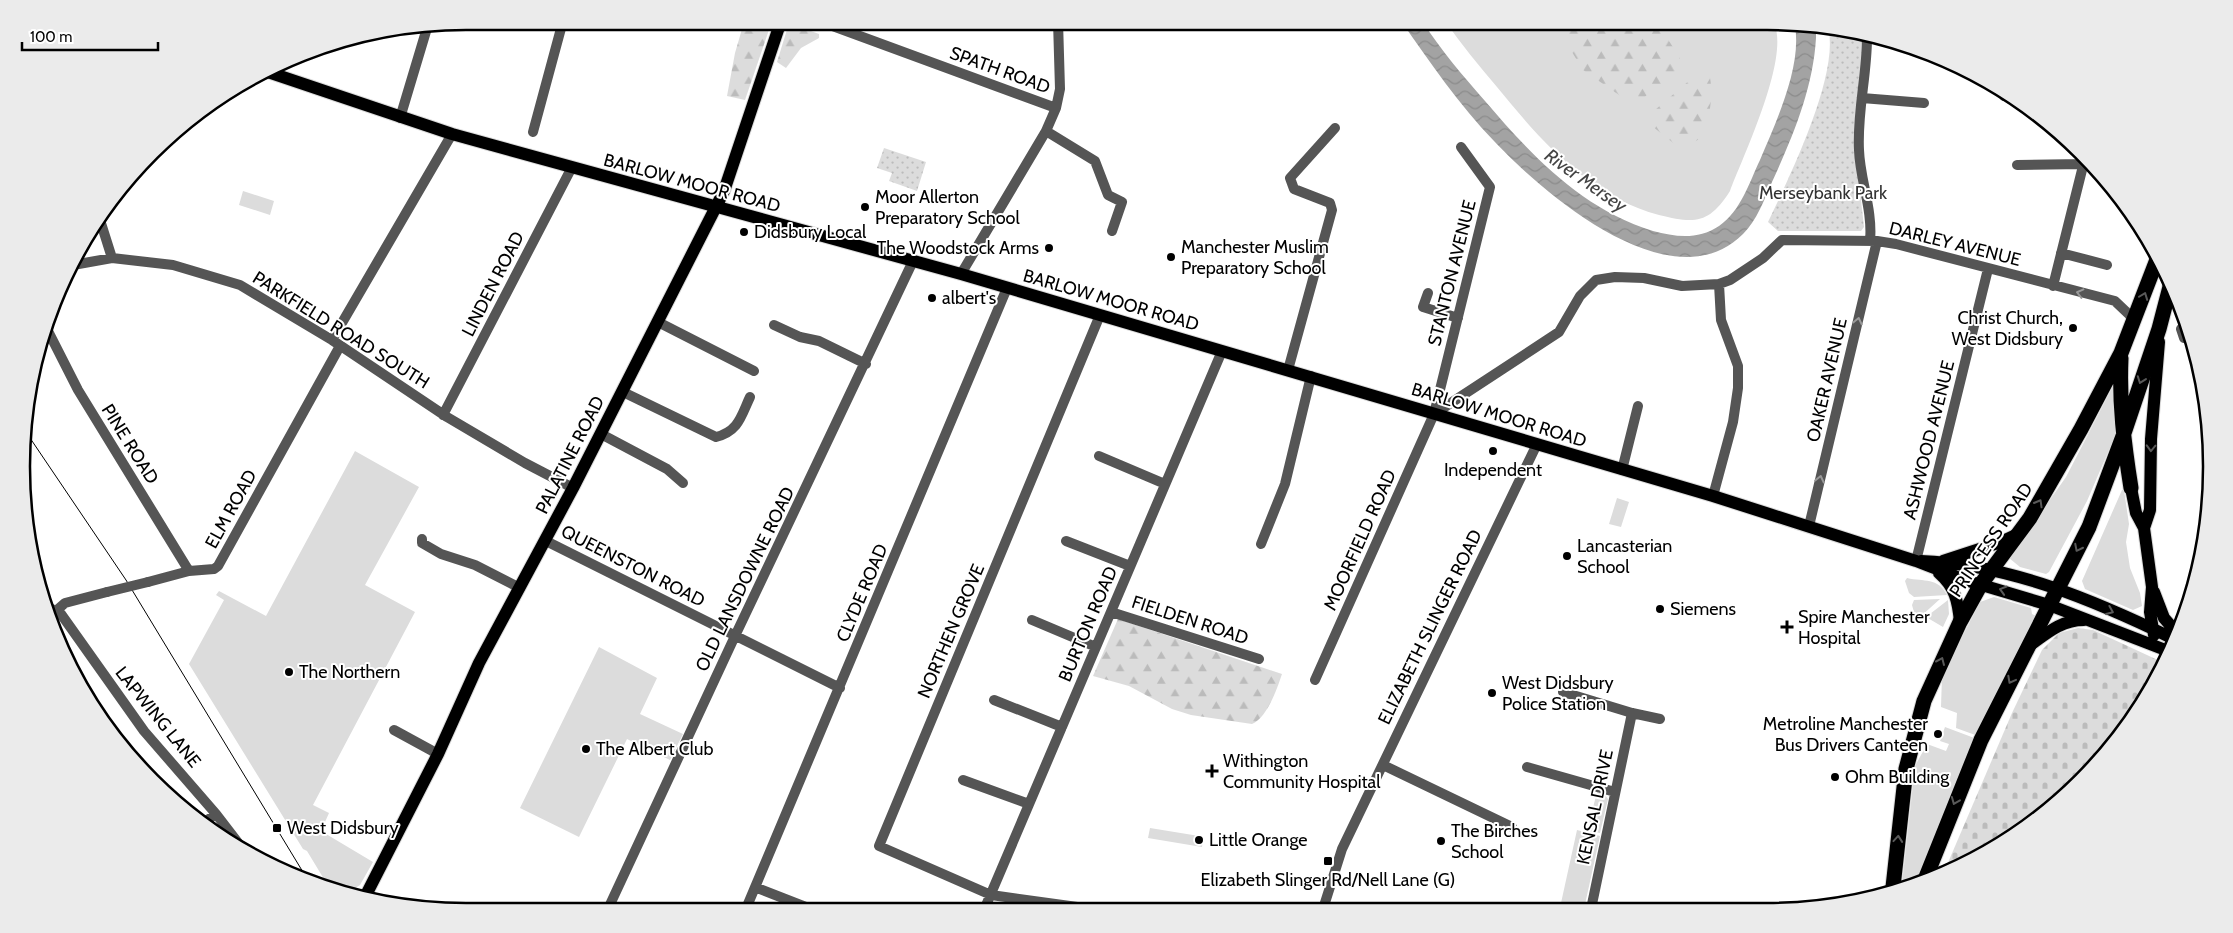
<svg xmlns="http://www.w3.org/2000/svg" width="2233" height="933" viewBox="0 0 2233 933" font-family="Cabin,sans-serif">
<defs>
<pattern id="forest-firs" width="22" height="20" patternUnits="userSpaceOnUse" patternTransform="scale(1.25)"><rect width="22" height="20" fill="#dcdcdc"/><path d="M5 1l3.5 6h-7zM16 11l3.5 6h-7z" fill="#bbb"/></pattern>
<pattern id="cemetery-stones" width="16" height="16" patternUnits="userSpaceOnUse" patternTransform="scale(1.25)"><rect width="16" height="16" fill="#dcdcdc"/><path d="M2 7V4a2 2 0 0 1 4 0v3zM10 15v-3a2 2 0 0 1 4 0v3z" fill="#bbb"/></pattern>
<pattern id="park-dots" width="8" height="8" patternUnits="userSpaceOnUse" patternTransform="scale(1.25)"><rect width="8" height="8" fill="#dcdcdc"/><path d="M2 2h.1M6 6h.1" fill="none" stroke="#bbb" stroke-width="1.8" stroke-linecap="round"/></pattern>
<pattern id="water-waves" width="16" height="10" patternUnits="userSpaceOnUse" patternTransform="scale(1.25)"><rect width="16" height="10" fill="#a3a3a3"/><path d="M0 5q4-4 8 0t8 0" fill="none" stroke="#8b8b8b"/></pattern>
</defs>
<rect width="100%" height="100%" fill="#fff"/>
<path fill="#dcdcdc" d="M1445,21H1767L1774,23C1790,58 1744,154 1730,191C1709,224 1695,224 1659,215C1589,196 1541,141 1497,87C1479,66 1461,44 1445,21Z
M243,191L274,201L270,215L239,205Z
M2112,388H2114L2118,429L2087,501L2049,572L2046,574L2020,567L2009,558L2066,477Z
M355,451L419,487L365,585L415,612L313,805L329,813L321,831L373,862L360,885L349,892L330,889L307,851L303,849L189,664L224,600L216,595L219,591L266,616Z
M2122,490H2124L2129,524L2126,542L2130,568L2140,593L2142,606L2133,610L2085,589L2082,581Z
M1617,498L1629,502L1621,527L1609,524Z
M1907,578C1924,582 1938,577 1947,595L1914,597L1909,593L1905,581Z
M1994,597L2031,608L2032,614L2036,616L1978,736L1956,728L1957,713L1941,707L1942,676L1980,602Z
M1940,599L1920,617L1915,616L1912,605L1914,600Z
M1948,600L1949,614L1943,627L1926,617Z
M599,647L657,678L640,714L683,734L670,760L627,739L579,837L520,808Z
M1945,727L1977,739L1921,879L1902,884L1915,766L1927,744L1946,751L1949,744L1940,741Z
M1597,792L1604,794L1608,799L1600,833L1587,831Z
M1150,828L1199,836L1203,839L1202,847L1148,838Z
M1577,830L1600,836L1584,909H1569L1561,903Z"/>
<path fill="url(#forest-firs)" d="M735,21H772L745,100L727,96L735,53L742,29Z
M1553,21H1656L1680,58L1676,73L1642,99L1622,97L1583,70Z
M789,23L819,34V38L801,48L786,68L777,62Z
M1708,72C1715,85 1710,129 1699,139C1692,144 1685,145 1677,146L1652,126L1648,116L1698,73Z
M1118,619L1282,674C1277,689 1267,718 1252,724L1191,715L1172,709L1129,686L1093,676Z"/>
<path fill="url(#cemetery-stones)" d="M2078,628L2093,630L2162,662L2137,714L2060,801L1963,866L1944,872L2012,713L2042,650L2059,633Z"/>
<path fill="url(#park-dots)" d="M1829,32L1863,37L1864,46L1855,147L1864,227L1861,231H1778L1768,222C1789,178 1837,80 1829,32Z
M884,148L926,162L917,191L889,181L892,173L877,168Z"/>
<path fill="url(#water-waves)" d="M1401,21H1422C1441,50 1462,75 1485,101C1532,156 1582,209 1653,231C1676,237 1698,240 1719,226C1741,211 1749,183 1760,160C1776,122 1802,67 1795,26L1816,29V38C1813,89 1793,136 1772,182C1764,200 1757,220 1743,234C1672,305 1543,193 1494,141C1459,105 1430,62 1401,21Z"/>
<g fill="none" stroke-linecap="round" stroke-linejoin="round">
<g stroke="#dbdbdb" stroke-width="14">
<path id="major" d="M265,71L452,134L961,274L1713,496L1916,561L1965,580L2049,605L2168,651
M2131,488L2136,513L2144,528L2152,587L2150,612L2154,635
M2144,528L2150,510L2151,439L2159,342
M1921,561C2009,564 2096,601 2174,639
M1943,561L2001,542L2018,534
M1939,573C1955,587 1958,601 1960,622
M2154,592L2164,618L2177,633
M2029,646C2047,633 2061,620 2084,620
M366,895L438,754L479,663L573,488L724,191L781,21"/>
</g>
<g stroke="#dbdbdb" stroke-width="17">
<path id="highway" d="M2121,358C2119,403 2124,444 2131,488
M1926,877L1981,740L2089,527L2123,436L2159,329L2171,283
M1893,887L1906,769L1924,701L1960,622L1981,584L2030,518L2081,429L2121,353L2158,257"/>
</g>
<path stroke="#555" stroke-width="10" d="M819,21L1056,108
M1867,38C1867,75 1857,112 1859,150C1860,180 1873,210 1870,241
M2001,89L2004,96
M1862,98L1924,103
M400,118L427,28
M1046,131L1095,161L1108,195L1122,202L1112,231
M533,132L563,21
M2017,165L2083,164
M100,220L112,258
M2061,253L2107,265
M73,265L112,258L173,265L240,285L332,340L447,417L525,463L573,488
M961,274L1046,131L1056,108L1060,89L1058,21
M2053,286L2085,158
M1428,293L1423,307L1458,318
M658,322L754,371
M2186,323L2181,329L2184,338H2192
M774,325L800,337L819,341L866,364
M48,331L78,390L189,571
M332,340L452,134
M1288,370L1332,210L1330,203L1294,189L1290,178L1335,128
M623,392L716,437C739,431 741,416 750,397
M1434,414L1559,332L1580,296L1596,280L1615,277L1644,278L1682,286L1719,284L1730,280L1763,258L1782,240L1877,241L1896,244L2115,301L2135,320
M443,415L571,169
M601,434L667,469L683,483
M1099,456L1165,484
M1622,470L1638,406
M1713,496L1733,422L1738,388V366L1721,320L1719,284
M1809,526L1877,241
M422,539V543L441,554L475,565L518,587
M546,541L840,688
M1066,541L1130,566
M1261,544L1285,484L1311,376
M1916,561L1988,269
M148,582L189,571L214,569L218,566L340,346
M44,605L61,614L144,731L216,814L246,853
M57,610L65,603L107,592
M1111,612L1259,659
M1032,620L1096,647
M1315,680L1434,414L1490,187L1461,147
M1563,692L1632,713L1660,719
M994,700L1062,727
M394,730L438,754
M1383,765L1512,827
M1527,767L1615,792
M963,780L1029,804
M203,823L216,814
M755,887L816,911
M1323,909L1342,849L1537,444
M1591,909L1632,713
M984,910L1222,351
M1099,910L991,895L879,846L1100,315
M607,911L735,636L913,261
M745,911L1007,288"/>
<use href="#major" stroke="#000" stroke-width="12"/>
<use href="#highway" stroke="#000" stroke-width="15"/>
<path stroke="#000" stroke-width="1" d="M28,435L126,580L309,882"/>
<path stroke="#555" stroke-width="10" d="M107,592L148,582"/>
</g>
<defs><path id="oneway-chevron" d="M-2-3.5L2.5 0L-2 3.5" fill="none" stroke-width="1.6" stroke-linecap="round" stroke-linejoin="round" transform="scale(1.25)"/></defs>
<g stroke="#999">
<use href="#oneway-chevron" transform="translate(2080 293) rotate(-166)"/>
<use href="#oneway-chevron" transform="translate(1858 321) rotate(-77)"/>
<use href="#oneway-chevron" transform="translate(1820 479) rotate(-77)"/>
</g>
<g stroke="#595959">
<use href="#oneway-chevron" transform="translate(2144 296) rotate(-69)"/>
<use href="#oneway-chevron" transform="translate(2141 380) rotate(110)"/>
<use href="#oneway-chevron" transform="translate(2151 448) rotate(92)"/>
<use href="#oneway-chevron" transform="translate(2039 503) rotate(-60)"/>
<use href="#oneway-chevron" transform="translate(2078 548) rotate(117)"/>
<use href="#oneway-chevron" transform="translate(2003 590) rotate(-163)"/>
<use href="#oneway-chevron" transform="translate(2110 611) rotate(23)"/>
<use href="#oneway-chevron" transform="translate(1941 661) rotate(-66)"/>
<use href="#oneway-chevron" transform="translate(2011 680) rotate(118)"/>
<use href="#oneway-chevron" transform="translate(1955 801) rotate(112)"/>
<use href="#oneway-chevron" transform="translate(1898 839) rotate(-85)"/>
</g>
<g fill="#000" stroke="#fff" stroke-width="2">
<circle cx="865" cy="207" r="5"/>
<circle cx="744" cy="232" r="5"/>
<circle cx="1049" cy="248" r="5"/>
<circle cx="1171" cy="257" r="5"/>
<circle cx="932" cy="298" r="5"/>
<circle cx="2073" cy="328" r="5"/>
<circle cx="1493" cy="451" r="5"/>
<circle cx="1567" cy="556" r="5"/>
<circle cx="1660" cy="609" r="5"/>
<path d="M1784.5 619.5h5v5h5v5h-5v5h-5v-5h-5v-5h5z"/>
<circle cx="289" cy="672" r="5"/>
<circle cx="1492" cy="693" r="5"/>
<circle cx="1938" cy="734" r="5"/>
<circle cx="586" cy="749" r="5"/>
<path d="M1209.5 763.5h5v5h5v5h-5v5h-5v-5h-5v-5h5z"/>
<circle cx="1835" cy="777" r="5"/>
<rect x="272" y="823" width="10" height="10" rx="2.5"/>
<circle cx="1199" cy="840" r="5"/>
<circle cx="1441" cy="841" r="5"/>
<rect x="1323" y="856" width="10" height="10" rx="2.5"/>
</g>
<g text-anchor="middle" stroke-width="4" stroke-linejoin="round" paint-order="stroke">
<g font-size="18" fill="#000" stroke="#fff">
<text transform="translate(1000 70) rotate(20)" y="6">SPATH ROAD</text>
<text transform="translate(692 183) rotate(15)" y="6">BARLOW MOOR ROAD</text>
<text transform="translate(1955 244) rotate(14)" y="6">DARLEY AVENUE</text>
<text transform="translate(1452 273) rotate(-76)" y="6">STANTON AVENUE</text>
<text transform="translate(493 284) rotate(-63)" y="6">LINDEN ROAD</text>
<text transform="translate(1111 300) rotate(16)" y="6">BARLOW MOOR ROAD</text>
<text transform="translate(341 330) rotate(32)" y="6">PARKFIELD ROAD SOUTH</text>
<text transform="translate(1827 380) rotate(-77)" y="6">OAKER AVENUE</text>
<text transform="translate(1499 415) rotate(17)" y="6">BARLOW MOOR ROAD</text>
<text transform="translate(1929 440) rotate(-76)" y="6">ASHWOOD AVENUE</text>
<text transform="translate(130 444) rotate(58)" y="6">PINE ROAD</text>
<text transform="translate(570 455) rotate(-63)" y="6">PALATINE ROAD</text>
<text transform="translate(231 509) rotate(-61)" y="6">ELM ROAD</text>
<text transform="translate(1360 540) rotate(-66)" y="6">MOORFIELD ROAD</text>
<text transform="translate(1991 540) rotate(-56)" y="6">PRINCESS ROAD</text>
<text transform="translate(633 566) rotate(27)" y="6">QUEENSTON ROAD</text>
<text transform="translate(745 579) rotate(-64)" y="6">OLD LANSDOWNE ROAD</text>
<text transform="translate(862 593) rotate(-67)" y="6">CLYDE ROAD</text>
<text transform="translate(1190 620) rotate(18)" y="6">FIELDEN ROAD</text>
<text transform="translate(1088 624) rotate(-67)" y="6">BURTON ROAD</text>
<text transform="translate(1430 627) rotate(-64)" y="6">ELIZABETH SLINGER ROAD</text>
<text transform="translate(951 631) rotate(-67)" y="6">NORTHEN GROVE</text>
<text transform="translate(158 717) rotate(51)" y="6">LAPWING LANE</text>
<text transform="translate(1595 807) rotate(-78)" y="6">KENSAL DRIVE</text>
</g>
<g font-size="18" fill="#333" stroke="#fff">
<text x="1823" y="199">Merseybank Park</text>
</g>
<g font-size="18" fill="#000" stroke="#fff" text-anchor="start">
<text x="875" y="203">Moor Allerton<tspan x="875" dy="21">Preparatory School</tspan></text>
<text x="754" y="238">Didsbury Local</text>
<text x="1181" y="253">Manchester Muslim<tspan x="1181" dy="21">Preparatory School</tspan></text>
<text x="1039" y="254" text-anchor="end">The Woodstock Arms</text>
<text x="942" y="304">albert's</text>
<text x="2063" y="324" text-anchor="end">Christ Church,<tspan x="2063" dy="21">West Didsbury</tspan></text>
<text x="1493" y="476" text-anchor="middle">Independent</text>
<text x="1577" y="552">Lancasterian<tspan x="1577" dy="21">School</tspan></text>
<text x="1670" y="615">Siemens</text>
<text x="1798" y="623">Spire Manchester<tspan x="1798" dy="21">Hospital</tspan></text>
<text x="299" y="678">The Northern</text>
<text x="1502" y="689">West Didsbury<tspan x="1502" dy="21">Police Station</tspan></text>
<text x="1928" y="730" text-anchor="end">Metroline Manchester<tspan x="1928" dy="21">Bus Drivers Canteen</tspan></text>
<text x="596" y="755">The Albert Club</text>
<text x="1223" y="767">Withington<tspan x="1223" dy="21">Community Hospital</tspan></text>
<text x="1845" y="783">Ohm Building</text>
<text x="287" y="834">West Didsbury</text>
<text x="1451" y="837">The Birches<tspan x="1451" dy="21">School</tspan></text>
<text x="1209" y="846">Little Orange</text>
<text x="1328" y="886" text-anchor="middle">Elizabeth Slinger Rd/Nell Lane (G)</text>
</g>
<g font-size="19" font-style="italic" fill="#444" stroke="#fff">
<text transform="translate(1586 180) rotate(35)" y="7">River Mersey</text>
</g>
</g>
<path d="M0 0H2233V933H0ZM466 30H1767A436 436 0 0 1 2203 466V467A436 436 0 0 1 1767 903H466A436 436 0 0 1 30 467V466A436 436 0 0 1 466 30Z" fill="#ebebeb" fill-rule="evenodd"/>
<path fill="none" stroke="#000" stroke-width="2.5" d="M466 30H1767A436 436 0 0 1 2203 466V467A436 436 0 0 1 1767 903H466A436 436 0 0 1 30 467V466A436 436 0 0 1 466 30Z"/>
<path d="M22 42v8h136v-8" fill="none" stroke="#000000" stroke-width="2.5"/>
<text x="30" y="42" font-size="15" fill="#000000" stroke="#ffffff" stroke-width="4" paint-order="stroke">100 m</text>
</svg>
